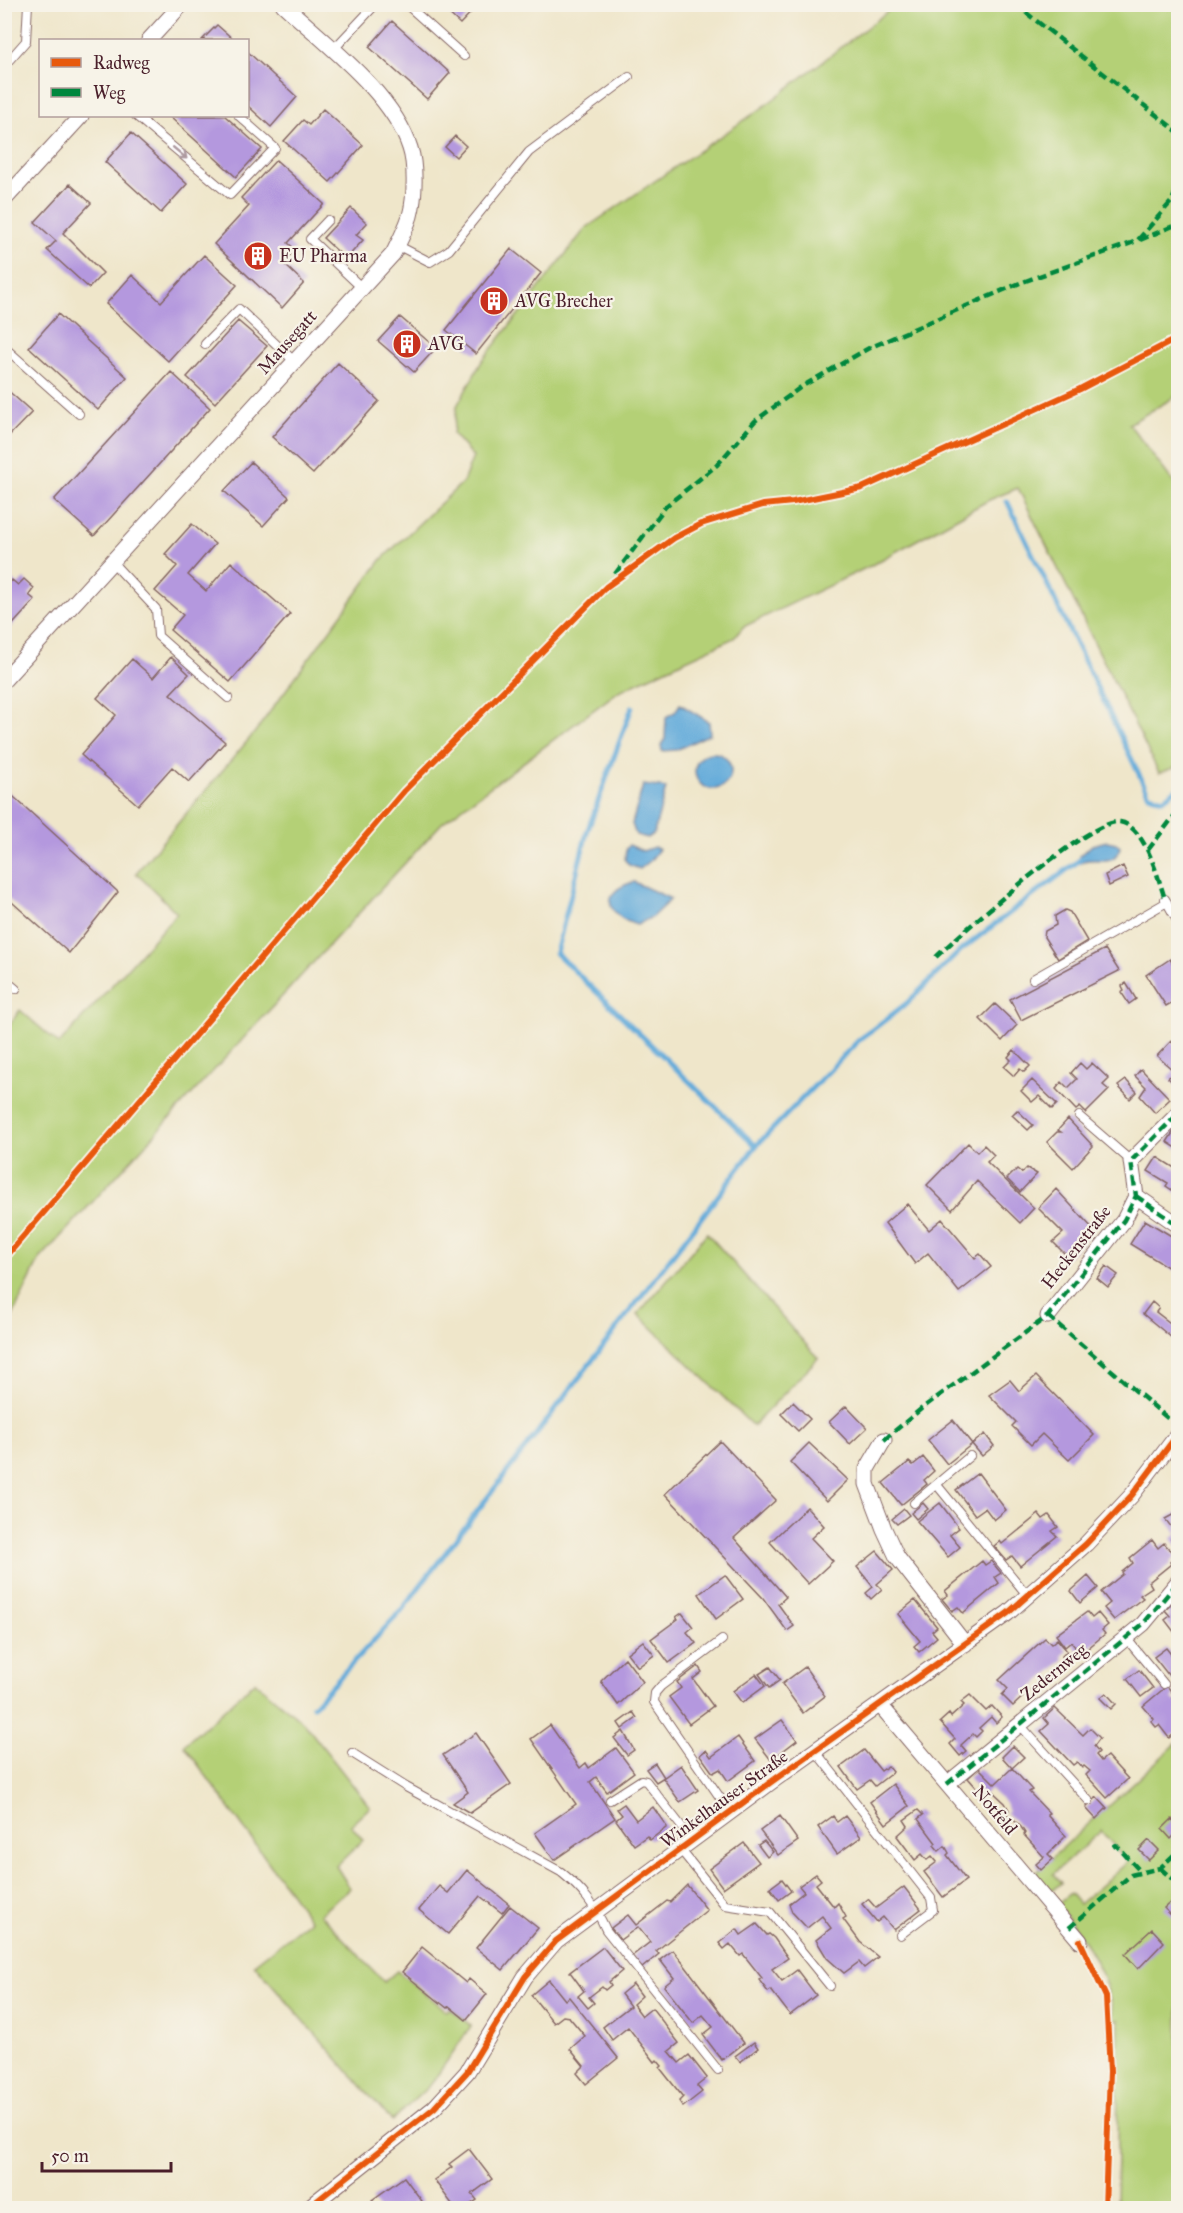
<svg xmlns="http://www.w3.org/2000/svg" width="1183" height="2213" viewBox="0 0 1183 2213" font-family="'IM FELL Great Primer',serif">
<rect width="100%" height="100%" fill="#f7f3e8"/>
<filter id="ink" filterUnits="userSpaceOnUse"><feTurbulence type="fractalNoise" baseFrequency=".0167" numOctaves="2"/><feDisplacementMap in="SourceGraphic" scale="12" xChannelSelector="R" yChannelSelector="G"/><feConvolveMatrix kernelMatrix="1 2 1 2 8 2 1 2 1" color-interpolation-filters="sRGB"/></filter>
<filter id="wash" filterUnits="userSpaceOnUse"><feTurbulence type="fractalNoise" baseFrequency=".008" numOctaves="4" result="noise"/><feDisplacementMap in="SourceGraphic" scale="24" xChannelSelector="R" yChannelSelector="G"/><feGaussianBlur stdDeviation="1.35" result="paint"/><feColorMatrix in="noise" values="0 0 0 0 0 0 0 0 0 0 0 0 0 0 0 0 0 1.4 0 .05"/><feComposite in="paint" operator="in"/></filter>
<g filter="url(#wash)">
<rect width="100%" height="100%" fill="#efe6ca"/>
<path fill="#b4d076" stroke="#7f7850" stroke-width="1.5" d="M896,5H1178V395L1129,424L1178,488V762L1174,768L1159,773L1018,488L989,500L870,566L743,627L734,638L619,691L442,823L39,1260L5,1332V1031L20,1010L59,1044L177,913L136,873L255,732L382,559L463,482L473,457L453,434L457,406L482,361L586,228L762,108Z
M707,1233L818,1358L753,1426L638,1314Z
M255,1682L304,1723L370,1807L351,1825L363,1840L336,1866L350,1888L320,1914L384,1982L397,1971L447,2011L450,2008L471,2026L432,2083L392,2121L254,1964L310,1920L184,1745Z
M1178,1742V2208H1116L1119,2019L1114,2020C1107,1970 1087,1943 1057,1904L1070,1893L1079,1904L1128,1862L1101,1831L1053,1874L1061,1883L1048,1894L1033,1875Z"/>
<path fill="#63abda" stroke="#566582" stroke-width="1.5" d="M680,704L709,722L710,734L676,750L662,751L661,745L665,739L666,717L675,712Z
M695 771a18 18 0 1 1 36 0a18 18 0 1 1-36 0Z
M643,785L666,788L654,833L647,838L636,835L632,824Z
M1107,841L1116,843L1120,847C1114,869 1097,855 1081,862L1080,856L1092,845Z
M629,845L643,851L654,847L659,849L650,861L640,869L629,865L625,860L626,849Z
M634,882L671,899L652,917L637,925C606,916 599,891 634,882Z"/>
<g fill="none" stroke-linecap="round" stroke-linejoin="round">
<path stroke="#63abda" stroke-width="5" d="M1007,501L1149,795L1163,799L1178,788
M632,707L587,832L556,953L756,1146
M313,1706L401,1611L756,1146L859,1040L907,1003L961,950L1081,859"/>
</g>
<g id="blocks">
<path fill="#b498de" d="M439,4H479L460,24Z
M392,21L450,73L427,99L369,47Z
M217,25L234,40H202Z
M248,52L297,97L271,127L248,106Z
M323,109L363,145L330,182L284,141L303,120L309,125Z
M169,116H225L262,149L236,177Z
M131,133L187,184L161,213L105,162Z
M455,136L466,146L456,157L445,147Z
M276,160L324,204L288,243L295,249L283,263L304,283L282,308L214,244L249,206L241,198Z
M70,184L91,203L63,233L103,273L89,288L47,250L56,241L35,222Z
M351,208L367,223L356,235L363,240L346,259L323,238Z
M511,249L541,273L476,354L446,330Z
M204,255L237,285L168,361L106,304L132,275L161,302Z
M58,314L127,377L98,410L29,347Z
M400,317L436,348L414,372L378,341Z
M238,321L267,346L215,403L187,377Z
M338,363L379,401L313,474L272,437Z
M171,372L210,408L94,536L54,500Z
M4,387L32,412L4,441Z
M251,462L289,497L263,526L224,491Z
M192,524L215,544L188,575L206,591L231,562L290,614L230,682L170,630L183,615L155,591L177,566L165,554Z
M24,579L34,588L29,595L35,600L4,634V589L12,580L18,585Z
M171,657L189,674L170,694L225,742L189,782L172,767L138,805L81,755L116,715L97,698L132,659L153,678Z
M4,788L118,892L69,953L4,895Z
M1123,866L1128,877L1109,886L1105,875Z
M1065,910L1070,912L1087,941L1058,959L1044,937L1045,931L1056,925L1055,916Z
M1105,949L1119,971L1021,1020L1010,999Z
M1170,959L1178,972V999L1166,1006L1146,975Z
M1126,983L1136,999L1129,1004L1121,992L1124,990L1122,986Z
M995,1004L1017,1025L1002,1041L980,1019Z
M1171,1041L1178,1048V1087L1168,1078L1174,1071L1157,1056Z
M1014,1050L1030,1066L1024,1072L1020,1069L1014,1076L1004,1067L1011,1060L1008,1057Z
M1080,1063L1086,1069L1092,1063L1109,1079L1103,1085L1109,1090L1086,1113L1080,1107L1076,1110L1056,1089L1062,1082L1068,1088L1077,1079L1071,1073Z
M1141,1069L1170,1099L1155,1113L1140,1096L1146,1087L1135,1076Z
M1032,1080L1057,1104L1052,1109L1039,1096L1032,1102L1021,1091Z
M1126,1080L1137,1092L1130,1099L1118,1086Z
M1017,1110L1033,1125L1028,1130L1012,1115Z
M1068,1119L1093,1146L1073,1168L1047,1142L1057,1132H1061L1058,1130Z
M1176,1128L1178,1130V1149L1167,1142Z
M968,1143L977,1152L984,1145L994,1155L987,1162L1034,1208L1020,1223L977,1181L952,1210L927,1185Z
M1157,1157L1176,1169L1178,1165V1194L1166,1186L1168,1183L1148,1171Z
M1027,1168L1037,1174L1020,1192L1007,1179L1017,1169L1022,1173Z
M1056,1189L1094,1230L1068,1257L1053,1242L1063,1233L1038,1208Z
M907,1204L929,1230L942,1219L975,1258L980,1254L991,1267L959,1292L928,1253L915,1264L885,1223Z
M1145,1220L1178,1240V1264L1174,1271L1130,1244Z
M1106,1266L1118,1275L1108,1287L1097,1278Z
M1152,1302L1159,1308L1156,1312L1178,1329V1343L1143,1314Z
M1036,1376L1094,1435L1069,1460L1042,1434L1031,1445L1012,1426L1016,1422L989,1395L1010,1380L1019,1391Z
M793,1402L810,1419L798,1431L781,1414Z
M846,1406L867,1428L850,1444L829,1422Z
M953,1420L972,1444L947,1464L928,1440Z
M985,1434L994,1446L982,1456L972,1444Z
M720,1441L776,1500L734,1538L786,1597L778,1604L794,1626L787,1631L763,1598L665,1494Z
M809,1443L848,1480L827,1501L790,1462Z
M923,1457L934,1471L924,1480L927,1484L901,1505L883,1483L909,1462L913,1465Z
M978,1473L1006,1510L994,1520L985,1508L975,1515L956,1490Z
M923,1503L928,1509L916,1519L911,1513Z
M940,1503L959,1528L950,1535L960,1547L948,1557L917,1521Z
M807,1507L824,1526L811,1538L833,1561L808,1584L770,1542Z
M904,1509L909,1515L897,1524L892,1519Z
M1178,1512V1548L1171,1539L1177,1534L1165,1519Z
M1039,1514L1043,1519L1049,1515L1058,1527L1052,1531L1057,1536L1020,1566L1012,1556L1006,1560L994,1546L1000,1541L1002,1544Z
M1152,1540L1158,1548L1164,1543L1176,1557L1170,1562L1171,1564L1149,1582L1152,1587L1140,1595L1143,1598L1114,1620L1104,1608L1110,1603L1101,1592L1123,1574L1122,1572L1133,1563L1130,1558Z
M877,1551L893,1570L877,1584L882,1589L871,1599L866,1593L873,1587L857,1567Z
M982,1561L985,1565L991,1561L1001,1573L995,1577L999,1583L963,1613L958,1607L952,1611L942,1599L948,1595L945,1591Z
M725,1575L743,1599L716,1619L699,1594Z
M1088,1576L1098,1588L1080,1603L1071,1591Z
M915,1600L937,1627L932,1631L937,1637L919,1652L914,1646L920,1641L898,1614Z
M1177,1600L1178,1602V1637L1165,1620L1170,1616L1165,1610Z
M1087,1612L1092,1618L1098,1613L1108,1625L1102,1630L1105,1634L1081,1654L1071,1642L1065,1647L1056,1635Z
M682,1613L693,1627L687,1632L696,1643L669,1663L651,1639L678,1619L676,1617Z
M1045,1638L1051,1644L1057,1639L1067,1651L1062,1656L1064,1659L1013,1706L1002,1695L1008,1689L999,1680Z
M643,1641L654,1655L638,1667L627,1653Z
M1166,1648L1178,1663V1677L1173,1681L1154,1657Z
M625,1658L643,1682L618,1705L601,1681Z
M698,1666L702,1672L693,1679L713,1706L689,1724L669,1697L681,1688L677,1682Z
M770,1667L780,1680L769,1688L759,1674Z
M805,1667L825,1696L803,1713L782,1684Z
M1139,1670L1153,1688L1141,1697L1127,1679Z
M756,1674L765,1686L742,1703L733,1691Z
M1167,1686L1175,1696L1172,1698L1178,1704V1731L1169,1738L1159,1725L1156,1727L1151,1721L1154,1719L1143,1706Z
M1106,1693L1116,1704L1111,1709L1100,1698Z
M970,1695L986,1711L992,1706L1002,1717L996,1723L991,1717L979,1728L982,1731L976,1737L973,1734L961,1745L966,1751L960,1756L950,1744L955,1739L940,1722L949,1714L951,1717L964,1705L961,1702Z
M1055,1708L1083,1735L1090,1728L1100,1738L1094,1746L1099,1752L1096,1755L1101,1761L1107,1756L1128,1779L1107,1798L1086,1775L1090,1771L1084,1766L1082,1768L1077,1762L1073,1765L1041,1731L1049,1724L1044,1718Z
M633,1712L637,1718L622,1729L618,1723Z
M782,1720L797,1740L771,1760L755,1739Z
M550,1725L580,1768L586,1763L589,1768L616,1748L634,1772L607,1792L596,1777L590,1782L615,1818L554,1860L535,1833L576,1804L531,1739Z
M623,1731L634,1750L627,1755L614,1738Z
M476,1733L511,1784L470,1813L453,1803L468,1792L443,1755Z
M738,1737L755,1761L728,1781L720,1769L713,1773L700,1755L706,1750L711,1757Z
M1013,1746L1024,1757L1012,1768L1002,1757Z
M864,1750L881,1771L888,1766L893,1772L875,1786L870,1780L857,1789L841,1767Z
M655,1763L664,1777L656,1782L646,1769Z
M681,1765L698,1790L680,1802L663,1778Z
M979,1768L995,1784L1012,1768L1032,1790L1029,1792L1049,1813L1047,1815L1066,1836L1048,1854L1053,1859L1041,1870L1036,1864L1044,1857L1024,1835L1025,1833L1021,1827L1006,1813L1009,1810L1005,1803L990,1789L983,1795L968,1778Z
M893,1784L909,1806L886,1824L870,1802Z
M1097,1797L1107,1808L1096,1819L1086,1808Z
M624,1804L636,1820L653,1807L667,1827L650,1840L647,1836L634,1845L616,1820L622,1815L617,1809Z
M918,1810L923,1815L918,1819L936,1843L934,1845L939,1851L945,1846L949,1853L947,1855L966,1880L943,1897L924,1872L937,1862L932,1856L927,1860L922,1854L915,1860L897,1836L908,1826L904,1820Z
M780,1816L798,1841L778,1855L760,1831Z
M833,1816L837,1822L845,1816L861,1837L837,1854L818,1827Z
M1172,1819L1178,1826V1832L1171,1839L1162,1829Z
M1149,1840L1159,1850L1149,1860L1139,1850Z
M764,1841L773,1852L767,1857L758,1845Z
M744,1843L759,1862L723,1888L709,1869Z
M467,1870L509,1904L502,1913L480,1896L448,1934L419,1910L439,1886L448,1893Z
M816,1874L821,1880L816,1884L834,1907L838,1903L846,1917L843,1919L860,1942L878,1957L864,1968L859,1962L844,1973L827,1958L816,1940L831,1928L822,1916L807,1928L792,1912L789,1904L804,1892L799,1886Z
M782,1879L791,1891L779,1900L770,1888Z
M687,1885L707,1910L656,1951L659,1954L642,1968L632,1956L650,1942L638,1927L620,1940L611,1928L628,1915L636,1925L667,1901L670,1902Z
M904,1887L921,1909L894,1930L883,1917L877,1922L862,1904L868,1899L876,1908Z
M1175,1898L1178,1902V1915L1175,1919L1164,1908Z
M510,1906L538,1928L503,1970L476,1948Z
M757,1924L767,1935L769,1934L774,1938L788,1958L772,1969L782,1981L797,1970L816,1995L790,2015L771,1990L768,1992L759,1980L762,1978L743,1954L740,1956L730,1944L724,1949L719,1943L737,1929L741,1935Z
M1152,1929L1164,1942L1138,1969L1125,1954Z
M422,1947L466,1983L469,1979L487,1994L466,2020L449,2006L447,2008L402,1972Z
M603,1947L622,1971L609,1982L611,1985L605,1990L602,1987L589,1997L594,2003L588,2008L578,1996L584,1991L570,1972Z
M673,1950L744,2043L722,2060L703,2035L713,2027L703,2015L693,2023L664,1986L674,1978L660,1960Z
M549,1980L565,2000L569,1997L618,2058L586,2084L577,2073L584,2066L570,2049L585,2036L569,2017L563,2016L554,2023L531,1995Z
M633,1984L642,1996L633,2004L642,2016L652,2008L679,2043L669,2051L679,2063L689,2055L707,2078L697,2086L702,2092L683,2107L679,2101L683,2097L660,2068L662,2066L657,2060L655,2062L628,2027L612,2040L603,2027L630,2006L621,1994Z
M754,2042L758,2048L740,2062L735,2056Z
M469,2149L492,2179L472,2194L477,2200L465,2208H455L434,2180L452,2167L449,2164Z
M404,2177L422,2201L418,2204L412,2202L413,2208H378L372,2200Z"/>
</g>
</g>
<g filter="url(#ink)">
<use href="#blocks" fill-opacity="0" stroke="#846563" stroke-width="1.5"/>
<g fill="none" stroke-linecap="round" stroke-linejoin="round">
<g stroke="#846563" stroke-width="10">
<path id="lane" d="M406,4L464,56
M332,51L376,4
M4,66L26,41L28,4
M136,116L230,195L275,148L239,116
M328,220L310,239L362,288
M397,245L430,262L449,250L529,152L629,77
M205,344L239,309L295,362
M4,347L79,414
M112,562L156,609L158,636L228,698
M1165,899L1178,922
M4,979L16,989
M1033,979L1167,902
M1079,1116L1131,1161
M937,1485L1028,1596
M914,1503L970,1456
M1126,1638L1164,1684
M722,1640L661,1686L655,1693L654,1702L730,1812
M1020,1725L1089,1801
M816,1752L931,1898L933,1910L900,1935
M352,1753L406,1787L561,1872C582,1889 595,1905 606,1930L718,2070
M610,1800L641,1780L646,1781L692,1840
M680,1849L725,1905L770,1912L830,1986"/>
</g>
<g stroke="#846563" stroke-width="17">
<path id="street" d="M149,40L182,4
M4,200L81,116
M4,680L393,254C399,242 406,229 410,216C415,198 416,166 410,148C392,92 324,43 283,4
M1136,1196L1178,1225
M1048,1316L1124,1220L1136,1196L1131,1161L1178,1114
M884,1440L867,1469V1484L884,1529L897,1557L965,1644
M880,1705L1080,1941
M947,1784L1143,1624L1178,1582
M308,2208L434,2108L467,2072L525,1977L556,1941L771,1782L1008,1613L1086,1544L1132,1495L1178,1434"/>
</g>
<use href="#lane" stroke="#fff" stroke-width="8"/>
<use href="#street" stroke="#fff" stroke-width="15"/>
<path stroke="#00873e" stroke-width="4.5" stroke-dasharray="9 4.5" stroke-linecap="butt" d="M1015,4L1178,132
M1140,240L1178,224
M615,574L666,506L717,465L755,421L801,387L869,348L1020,283L1137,241L1172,201L1178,186
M1148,850L1178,811
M936,957C961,933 1091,817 1120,822C1145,826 1158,878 1165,899
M1136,1196L1178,1225
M1048,1316L1178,1427
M884,1440L921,1409L1048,1316L1124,1220L1136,1196L1131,1161L1178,1114
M947,1784L1143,1624L1178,1582
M1113,1847L1116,1845L1141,1872
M1160,1868L1178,1884
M1069,1928L1131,1875L1160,1868L1178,1851"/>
<g stroke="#f7f3e8" stroke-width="10">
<path id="cycleway" d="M4,1259L404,791L606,587L674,538L701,524L763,505L793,502L862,488L1080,389L1178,338
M1080,1941L1106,1997L1110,2071L1105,2208
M308,2208L434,2108L467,2072L525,1977L556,1941L771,1782L1008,1613L1086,1544L1132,1495L1178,1434"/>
</g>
<use href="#cycleway" stroke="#e8590c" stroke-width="6"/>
</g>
<defs><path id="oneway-shaft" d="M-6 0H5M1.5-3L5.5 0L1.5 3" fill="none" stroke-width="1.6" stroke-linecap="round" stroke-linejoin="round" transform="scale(1.5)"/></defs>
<use stroke="#ae9aa0" href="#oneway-shaft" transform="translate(180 153) rotate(40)"/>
</g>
<defs>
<g id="building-disc" transform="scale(1.5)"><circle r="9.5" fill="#c8321e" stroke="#f7f3e8"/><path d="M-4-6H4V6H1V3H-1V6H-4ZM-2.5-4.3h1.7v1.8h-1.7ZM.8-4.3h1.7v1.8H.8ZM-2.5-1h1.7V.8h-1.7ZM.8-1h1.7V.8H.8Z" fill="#fff"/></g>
</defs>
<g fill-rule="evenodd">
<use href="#building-disc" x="258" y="256"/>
<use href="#building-disc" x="494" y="301"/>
<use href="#building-disc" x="407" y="344"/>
</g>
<g text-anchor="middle" stroke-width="4.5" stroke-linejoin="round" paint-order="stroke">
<g font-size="18" fill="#4a1f2b" stroke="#f7f3e8" text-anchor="start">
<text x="279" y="262">EU Pharma</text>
<text x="515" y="307">AVG Brecher</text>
<text x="428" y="350">AVG</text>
</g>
<g font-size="18" fill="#4a1f2b" stroke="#f7f3e8">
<text transform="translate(287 342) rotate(-48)" y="6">Mausegatt</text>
<text transform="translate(1076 1247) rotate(-52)" y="6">Heckenstraße</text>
<text transform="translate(1054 1672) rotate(-39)" y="6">Zedernweg</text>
<text transform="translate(724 1799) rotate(-36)" y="6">Winkelhauser Straße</text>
<text transform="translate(995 1810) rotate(50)" y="6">Notfeld</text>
</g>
</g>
<rect width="1183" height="2213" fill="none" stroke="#f7f3e8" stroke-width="24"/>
<rect x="39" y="39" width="210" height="78" fill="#f7f3e8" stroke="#b29e9c" stroke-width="1.5"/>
<rect x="51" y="58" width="30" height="9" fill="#e8590c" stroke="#b29e9c" stroke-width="1.5"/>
<text x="93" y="69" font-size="18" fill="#4a1f2b">Radweg</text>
<rect x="51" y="88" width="30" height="9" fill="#00873e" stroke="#b29e9c" stroke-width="1.5"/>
<text x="93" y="99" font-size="18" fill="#4a1f2b">Weg</text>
<path d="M42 2162v9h129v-9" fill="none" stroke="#4a1f2b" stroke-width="3"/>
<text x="51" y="2162" font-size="18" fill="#4a1f2b" stroke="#f7f3e8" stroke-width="4.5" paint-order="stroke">50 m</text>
</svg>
